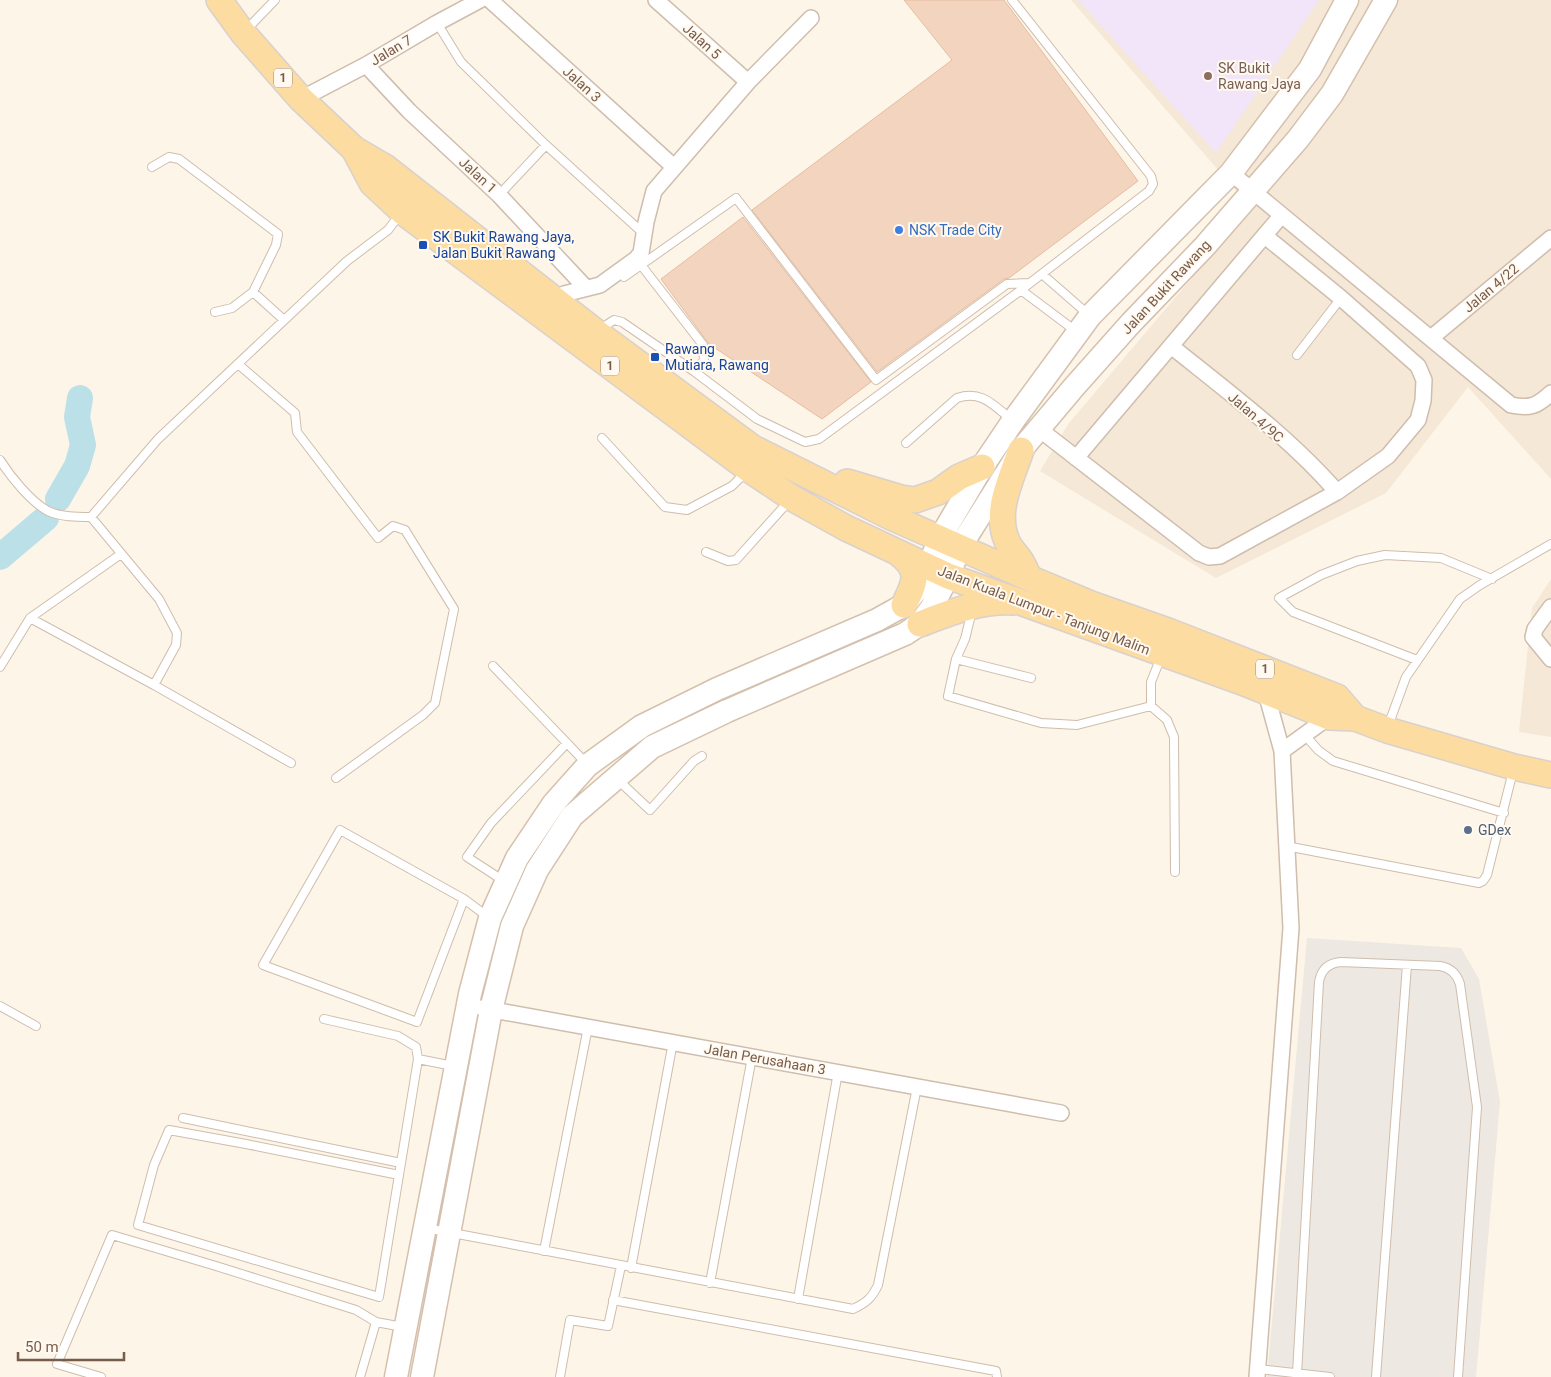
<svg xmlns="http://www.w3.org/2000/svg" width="1551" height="1377" viewBox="0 0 1551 1377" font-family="Roboto,sans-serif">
<rect width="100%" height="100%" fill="#fdf5e8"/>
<path fill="#f5e8d6" d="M1071,0H1551V479L1468,387L1386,493L1216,578L1040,471L1069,423L1251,208Z
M1551,579V737L1519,732L1532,608Z"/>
<path fill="#eee8e2" d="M1307,938L1461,948L1479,979L1500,1102L1476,1377H1267Z"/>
<path fill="#f2e5fa" d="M1078,0H1319L1216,153Z"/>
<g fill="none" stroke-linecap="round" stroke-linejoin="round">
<path stroke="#bce0e7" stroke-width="26" d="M58,499L77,466L83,445L77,417L80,398
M0,557L46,518"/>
</g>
<path fill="#f3d5bf" stroke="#e6bc9f" d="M904,0H1004L1138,181L1009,278L1004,279L877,372L752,210L952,60Z
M743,217L871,382L822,419L709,344L661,279Z"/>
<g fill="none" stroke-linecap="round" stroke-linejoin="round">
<g stroke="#cfbdad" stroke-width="10">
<path id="lane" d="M437,23L461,62L546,145L644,234
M246,30L275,0
M152,167L169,157L179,159L278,234L276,245L253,292L284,320
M499,195L546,145
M641,265L703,345L704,360L695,372
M1042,274L1089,315
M624,277L736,198L876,380L1007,284L1029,283
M1021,290L1077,332
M215,312L232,308L253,292
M600,329L614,320L622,322L695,372L757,419L805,442L819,439L1021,290L1149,191L1153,184L1151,176L1012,0
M1297,355L1341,298
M238,364L295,413L297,432L378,538L393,526L405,530L454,609L435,703L423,715L336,778
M602,438L665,507L687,510L732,486L740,478L746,470
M906,443L957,398C982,390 993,405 1011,419
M0,460C10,476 31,502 48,511C61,517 77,517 91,517L159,599L177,633L176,645L154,685L291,763
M91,517L158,439L347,261L388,230L401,213
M706,552L728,561L736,560L789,501
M972,611L965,639L956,659L948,696L1041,723L1077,725L1151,706
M30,618L154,685
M1161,657L1151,682V706L1167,720L1174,737L1175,872
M956,659L1031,678
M1417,660L1293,612L1279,598L1321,575L1357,561L1385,555L1441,558L1492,579
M493,666L587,764
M0,667L30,618L121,554
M1388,726L1406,677L1460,599L1480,585L1551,544
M1304,734L1318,750L1333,761L1504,813
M617,779L650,810L694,761L702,756
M1286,846L1479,883L1483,881L1487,875L1513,771
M504,881L467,857L491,823L567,743
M464,899L417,1022L263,965L340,830L464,899L488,917
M0,1006L36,1026
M324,1019L398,1036L416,1047L418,1059
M183,1118L401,1163L418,1059L453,1066
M399,1175L379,1297L138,1225L154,1165L169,1130L246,1144L399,1175L401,1163
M426,1228L853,1309C866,1303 872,1298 878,1285L917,1087
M544,1251L588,1027
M631,1268L673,1042
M710,1283L752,1057
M798,1299L838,1072
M613,1300L996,1371L997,1377
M1258,1369L1330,1377
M1297,1374L1319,982C1321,970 1328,963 1341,962L1440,966C1451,968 1457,974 1460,984L1477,1107L1458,1377
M101,1377L57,1364L112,1235L216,1266L356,1310L376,1322L403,1327
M360,1377L376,1322
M560,1377L570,1320L608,1326L621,1266
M1376,1377L1407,965"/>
</g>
<g stroke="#cfbdad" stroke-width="18">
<path id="street" d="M490,0L674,167
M656,0L748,82
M366,65L409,111L499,195L586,288
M301,99L366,65L437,23L480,0
M1231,173L1511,405C1530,409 1537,406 1551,393
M564,294L600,285L636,259L641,253L646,222L654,191L748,82L811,18
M1431,338L1551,238
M1171,346C1227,391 1290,438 1337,492
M1039,429L1199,553L1209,557L1220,556L1337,492L1388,456L1418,420L1423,401L1424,380L1418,366L1341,298L1265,236
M1076,458L1281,216
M1551,607L1535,629L1533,637L1551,659
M1282,751L1329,717
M482,1008L1061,1113
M1257,1377L1291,928L1282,751L1268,700L1260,690"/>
</g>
<g stroke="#d5c0ad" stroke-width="25">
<path id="secondary" d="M396,1377L470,994L490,918L517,858L554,803L588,765L642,726L717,689L877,620L904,605L921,585L940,538L982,467L1013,421L1090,316L1231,173L1310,69L1347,0
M422,1377L491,1010L512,926L537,870L572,816L652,747L727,711L905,634L920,624L932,607L948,576L960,547L1021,450L1074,387L1131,323L1205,246L1298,139L1332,94L1386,0"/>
</g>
<g stroke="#d9d1cd" stroke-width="28">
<path id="primary" d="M219,0L243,33L301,99L354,149L385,167L596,332L753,448L891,517L1029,578L1091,604L1168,631L1337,697L1355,718
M354,149L372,183L403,212L747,468L792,498L846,528L948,576L1242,682L1329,717L1355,718L1387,730L1514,767L1551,775
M1021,450C1011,480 994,511 1007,541C1010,548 1014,552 1018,557C1023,563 1026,571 1029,578
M847,482L901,498L915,500L938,492L959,477L982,467
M897,552C921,570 916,581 904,605
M920,624C949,613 980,600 1013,602"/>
</g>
<use href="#lane" stroke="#fff" stroke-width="8"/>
<use href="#street" stroke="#fff" stroke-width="15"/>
<use href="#secondary" stroke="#fff" stroke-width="22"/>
<use href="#primary" stroke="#fcdca0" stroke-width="25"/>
</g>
<circle fill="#8d6e63" stroke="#fff9ef" stroke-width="2" cx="1208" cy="76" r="5"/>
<circle fill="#3f7fe0" stroke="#fff9ef" stroke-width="2" cx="899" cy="230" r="5"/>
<g fill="#1a4fb4" stroke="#fff9ef" stroke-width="2">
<rect x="418" y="240" width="10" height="10" rx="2.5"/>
<rect x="650" y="352" width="10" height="10" rx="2.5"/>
</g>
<circle fill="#5c6f8a" stroke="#fff9ef" stroke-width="2" cx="1468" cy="830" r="5"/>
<g text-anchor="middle" stroke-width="4" stroke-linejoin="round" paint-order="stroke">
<g fill="#fff9ef" stroke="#a08b7c" stroke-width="1">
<rect x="274" y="68.5" width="18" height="19" rx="4"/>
<rect x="601" y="356.5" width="18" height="19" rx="4"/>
<rect x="1256" y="659.5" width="18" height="19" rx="4"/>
</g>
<g font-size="12" font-weight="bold" fill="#785c4b">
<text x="283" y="82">1</text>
<text x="610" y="370">1</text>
<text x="1265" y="673">1</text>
</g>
<g font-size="14" fill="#785c4b" stroke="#fff9ef">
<text transform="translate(702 41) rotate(42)" y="5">Jalan 5</text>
<text transform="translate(391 50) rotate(-31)" y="5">Jalan 7</text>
<text transform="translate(582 84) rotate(42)" y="5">Jalan 3</text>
<text transform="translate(478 175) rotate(43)" y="5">Jalan 1</text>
<text transform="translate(1166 287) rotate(-47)" y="5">Jalan Bukit Rawang</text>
<text transform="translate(1491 288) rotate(-40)" y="5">Jalan 4/22</text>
<text transform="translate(1256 417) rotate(41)" y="5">Jalan 4/9C</text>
<text transform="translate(1044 610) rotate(21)" y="5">Jalan Kuala Lumpur - Tanjung Malim</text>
<text transform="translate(765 1059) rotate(10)" y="5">Jalan Perusahaan 3</text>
</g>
<g font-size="14" fill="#785e54" stroke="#fff9ef" text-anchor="start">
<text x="1218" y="73">SK Bukit<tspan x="1218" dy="16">Rawang Jaya</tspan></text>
</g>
<g font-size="14" fill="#366cbe" stroke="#fff9ef" text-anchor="start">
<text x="909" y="235">NSK Trade City</text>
</g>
<g font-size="14" fill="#164399" stroke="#fff9ef" text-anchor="start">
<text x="433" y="242">SK Bukit Rawang Jaya,<tspan x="433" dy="16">Jalan Bukit Rawang</tspan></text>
<text x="665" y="354">Rawang<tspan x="665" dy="16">Mutiara, Rawang</tspan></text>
</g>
<g font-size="14" fill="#4e5e75" stroke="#fff9ef" text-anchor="start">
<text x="1478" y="835">GDex</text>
</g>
</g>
<path d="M18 1352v8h106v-8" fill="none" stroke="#785c4b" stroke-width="2.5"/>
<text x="25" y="1352" font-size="15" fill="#785c4b" stroke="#fff9ef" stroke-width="4" paint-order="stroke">50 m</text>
</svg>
